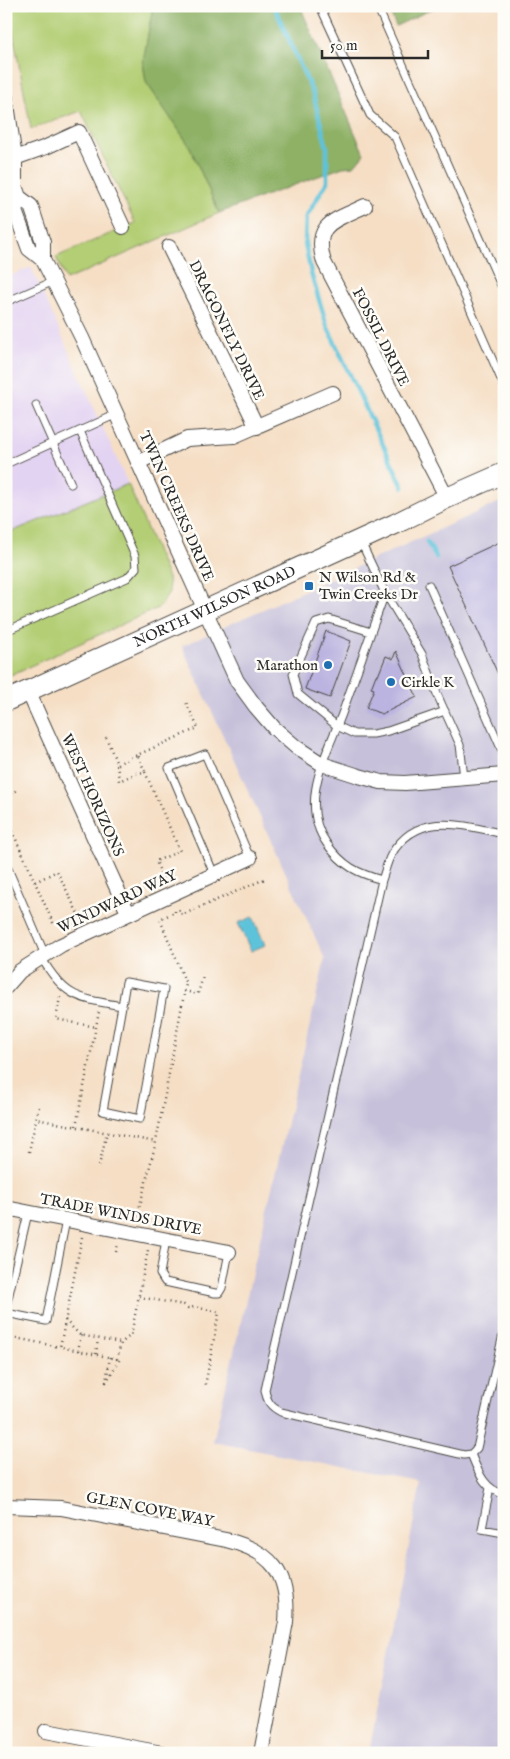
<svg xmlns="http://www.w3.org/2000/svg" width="510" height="1759" viewBox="0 0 510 1759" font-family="'IM FELL English',serif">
<rect width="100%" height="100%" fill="#fdfcf7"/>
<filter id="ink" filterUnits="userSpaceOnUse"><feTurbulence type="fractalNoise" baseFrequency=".02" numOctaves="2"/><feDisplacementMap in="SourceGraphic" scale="10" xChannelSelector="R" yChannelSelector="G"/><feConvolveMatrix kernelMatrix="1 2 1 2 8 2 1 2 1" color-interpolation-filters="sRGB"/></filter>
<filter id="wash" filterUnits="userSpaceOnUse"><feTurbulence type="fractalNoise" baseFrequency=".0096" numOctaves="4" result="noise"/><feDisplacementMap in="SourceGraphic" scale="20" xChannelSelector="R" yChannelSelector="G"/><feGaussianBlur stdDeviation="1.12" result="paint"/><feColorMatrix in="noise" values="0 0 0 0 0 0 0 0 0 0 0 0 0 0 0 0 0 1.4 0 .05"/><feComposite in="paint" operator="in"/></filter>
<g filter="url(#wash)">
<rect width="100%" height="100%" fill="#f5dec4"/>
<path fill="#e3d3f2" d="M31,267L128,484L6,534V278Z"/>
<path fill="#c6c0da" d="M504,500V1753H369L421,1483L213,1442L325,959L182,646Z"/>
<path fill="#b3ce75" stroke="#6f7c50" d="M8,6H153L143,63L146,82L189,145L219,213L66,280L56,257L135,223L81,111L31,129Z
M128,484L168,578L169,592L160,607L6,677V534Z"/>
<path fill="#8eb166" stroke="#5c6e48" d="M153,6H300L364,154L354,166L343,167L219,213L189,145L146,82L143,63Z
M387,6H438L396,26Z"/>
<path fill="#5dc3da" stroke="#447782" d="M253,917L265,945L251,951L238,923Z"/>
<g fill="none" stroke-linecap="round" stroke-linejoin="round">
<path stroke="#5dc3da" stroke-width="4.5" d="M274,6L313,94L327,148V182L306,217L305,243L311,273L327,326L403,487
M427,542L436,557"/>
</g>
<g id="blocks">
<path fill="#bbb4e0" d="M504,540V687L448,566Z
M326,631L351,641L330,698L305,689Z
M396,651L417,697L382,714L366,708L374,689L371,688L376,675L378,676L386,656L393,659Z"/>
</g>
</g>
<g filter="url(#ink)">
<use href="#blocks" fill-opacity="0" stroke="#494642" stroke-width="1"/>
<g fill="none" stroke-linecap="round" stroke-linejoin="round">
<g stroke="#494642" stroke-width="9">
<path id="lane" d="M320,6L370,115L395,137L504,386
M377,6L504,292
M6,302L54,281
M36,405L71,484
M6,464L117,414
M360,540L385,593L422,654L437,694L460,745L464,777
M429,585L504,755
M6,631L127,578L136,568L135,556L80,431
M371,632L329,619L316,623L293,674L298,694L337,726L354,734H373L388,731L445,711
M504,834C463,825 417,810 391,855C387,862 385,872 382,880L265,1390C267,1402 271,1407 281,1412L464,1455L471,1454L477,1448L504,1330
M6,864L45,955
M214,874L169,768L205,754L250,858
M382,880C357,873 343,866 327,844C297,802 328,753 343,711C357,672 371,632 385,593
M41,957C65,998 77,998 122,1006L126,982L164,989L140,1119L103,1111L122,1006
M166,1240L160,1274L165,1282L215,1293H219L222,1288L229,1252
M6,1307L28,1213
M6,1313L46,1321L66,1220
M471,1454C478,1471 484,1490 504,1494
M490,1488L482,1529L504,1533"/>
</g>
<g stroke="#494642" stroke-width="16">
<path id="street" d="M6,98L15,158V186L19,197L31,206L43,242V260
M15,158L46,147L79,132L123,227
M19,197L15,211L29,249L43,260L82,338L237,681L256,707L274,728L296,747L322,764L359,776L381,782L405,783L504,775
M365,206C336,220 312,223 324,262L447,498
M169,247L257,427
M139,462L187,439L234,436L333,393
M28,691L128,913
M6,987L20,971L61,945L250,858
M6,1208L229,1252
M6,1506L61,1508L226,1540C272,1551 290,1574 286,1622L261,1753
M46,1731L162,1753"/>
</g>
<g stroke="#494642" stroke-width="22">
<g id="secondary">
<path id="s1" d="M6,701L395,524L447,498L504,473"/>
</g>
</g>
<path stroke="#494642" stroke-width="2.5" stroke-dasharray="1 4" stroke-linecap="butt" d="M106,737L117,764L119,781L137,773L145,772L138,755
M117,764L198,728L186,702
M145,772L180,851L156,861L164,882
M6,796L19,789
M6,817L54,925
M35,882L57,871L82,922
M175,911V912L180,910L182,915L267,878
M184,991L198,994L203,976
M60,997L56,1019L96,1027
M39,1107L36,1119L156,1142
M76,1126L99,1012
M29,1152L36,1119
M99,1166L107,1132
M136,1221L156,1142L186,984L160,919L175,912
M82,1237L60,1347L117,1359
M116,1252L118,1244
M139,1297L184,1305L188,1308L194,1307L219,1312L205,1386
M65,1320L80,1335L121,1343
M6,1336L60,1347
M78,1351L81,1335
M96,1354L98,1339
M110,1357L106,1382L120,1359H117L121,1343L131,1335L148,1250"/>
<use href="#lane" stroke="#fff" stroke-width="7"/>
<use href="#street" stroke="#fff" stroke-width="14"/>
<use href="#secondary" stroke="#fff" stroke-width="20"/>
</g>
</g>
<g fill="#1f6fb2" stroke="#fdfcf7" stroke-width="2">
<rect x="304" y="581" width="10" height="10" rx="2.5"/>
<circle cx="328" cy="665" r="5"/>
<circle cx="391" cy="682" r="5"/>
</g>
<g text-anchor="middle" stroke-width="5" stroke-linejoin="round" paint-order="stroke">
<g font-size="15" fill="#2b2b2b" stroke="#fdfcf7">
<text transform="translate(227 330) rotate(64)" y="5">DRAGONFLY DRIVE</text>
<text transform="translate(381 337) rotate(63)" y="5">FOSSIL DRIVE</text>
<text transform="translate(177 506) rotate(66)" y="5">TWIN CREEKS DRIVE</text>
<text dy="5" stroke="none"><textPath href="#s1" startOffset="229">NORTH WILSON ROAD</textPath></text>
<text transform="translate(93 795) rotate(66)" y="5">WEST HORIZONS</text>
<text transform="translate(117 901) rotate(-25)" y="5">WINDWARD WAY</text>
<text transform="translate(121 1214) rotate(11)" y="5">TRADE WINDS DRIVE</text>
<text transform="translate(150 1509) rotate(11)" y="5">GLEN COVE WAY</text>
</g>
<g font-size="15" fill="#2b2b2b" stroke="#fdfcf7" text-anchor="start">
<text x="319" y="582">N Wilson Rd &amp;<tspan x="319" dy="17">Twin Creeks Dr</tspan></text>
<text x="318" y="670" text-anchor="end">Marathon</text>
<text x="401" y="687">Cirkle K</text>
</g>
</g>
<rect width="510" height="1759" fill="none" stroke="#fdfcf7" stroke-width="25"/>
<path d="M322 50v8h106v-8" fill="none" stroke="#2b2b2b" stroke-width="2.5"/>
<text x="330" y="50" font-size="15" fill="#2b2b2b" stroke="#fdfcf7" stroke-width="4" paint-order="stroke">50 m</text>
</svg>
